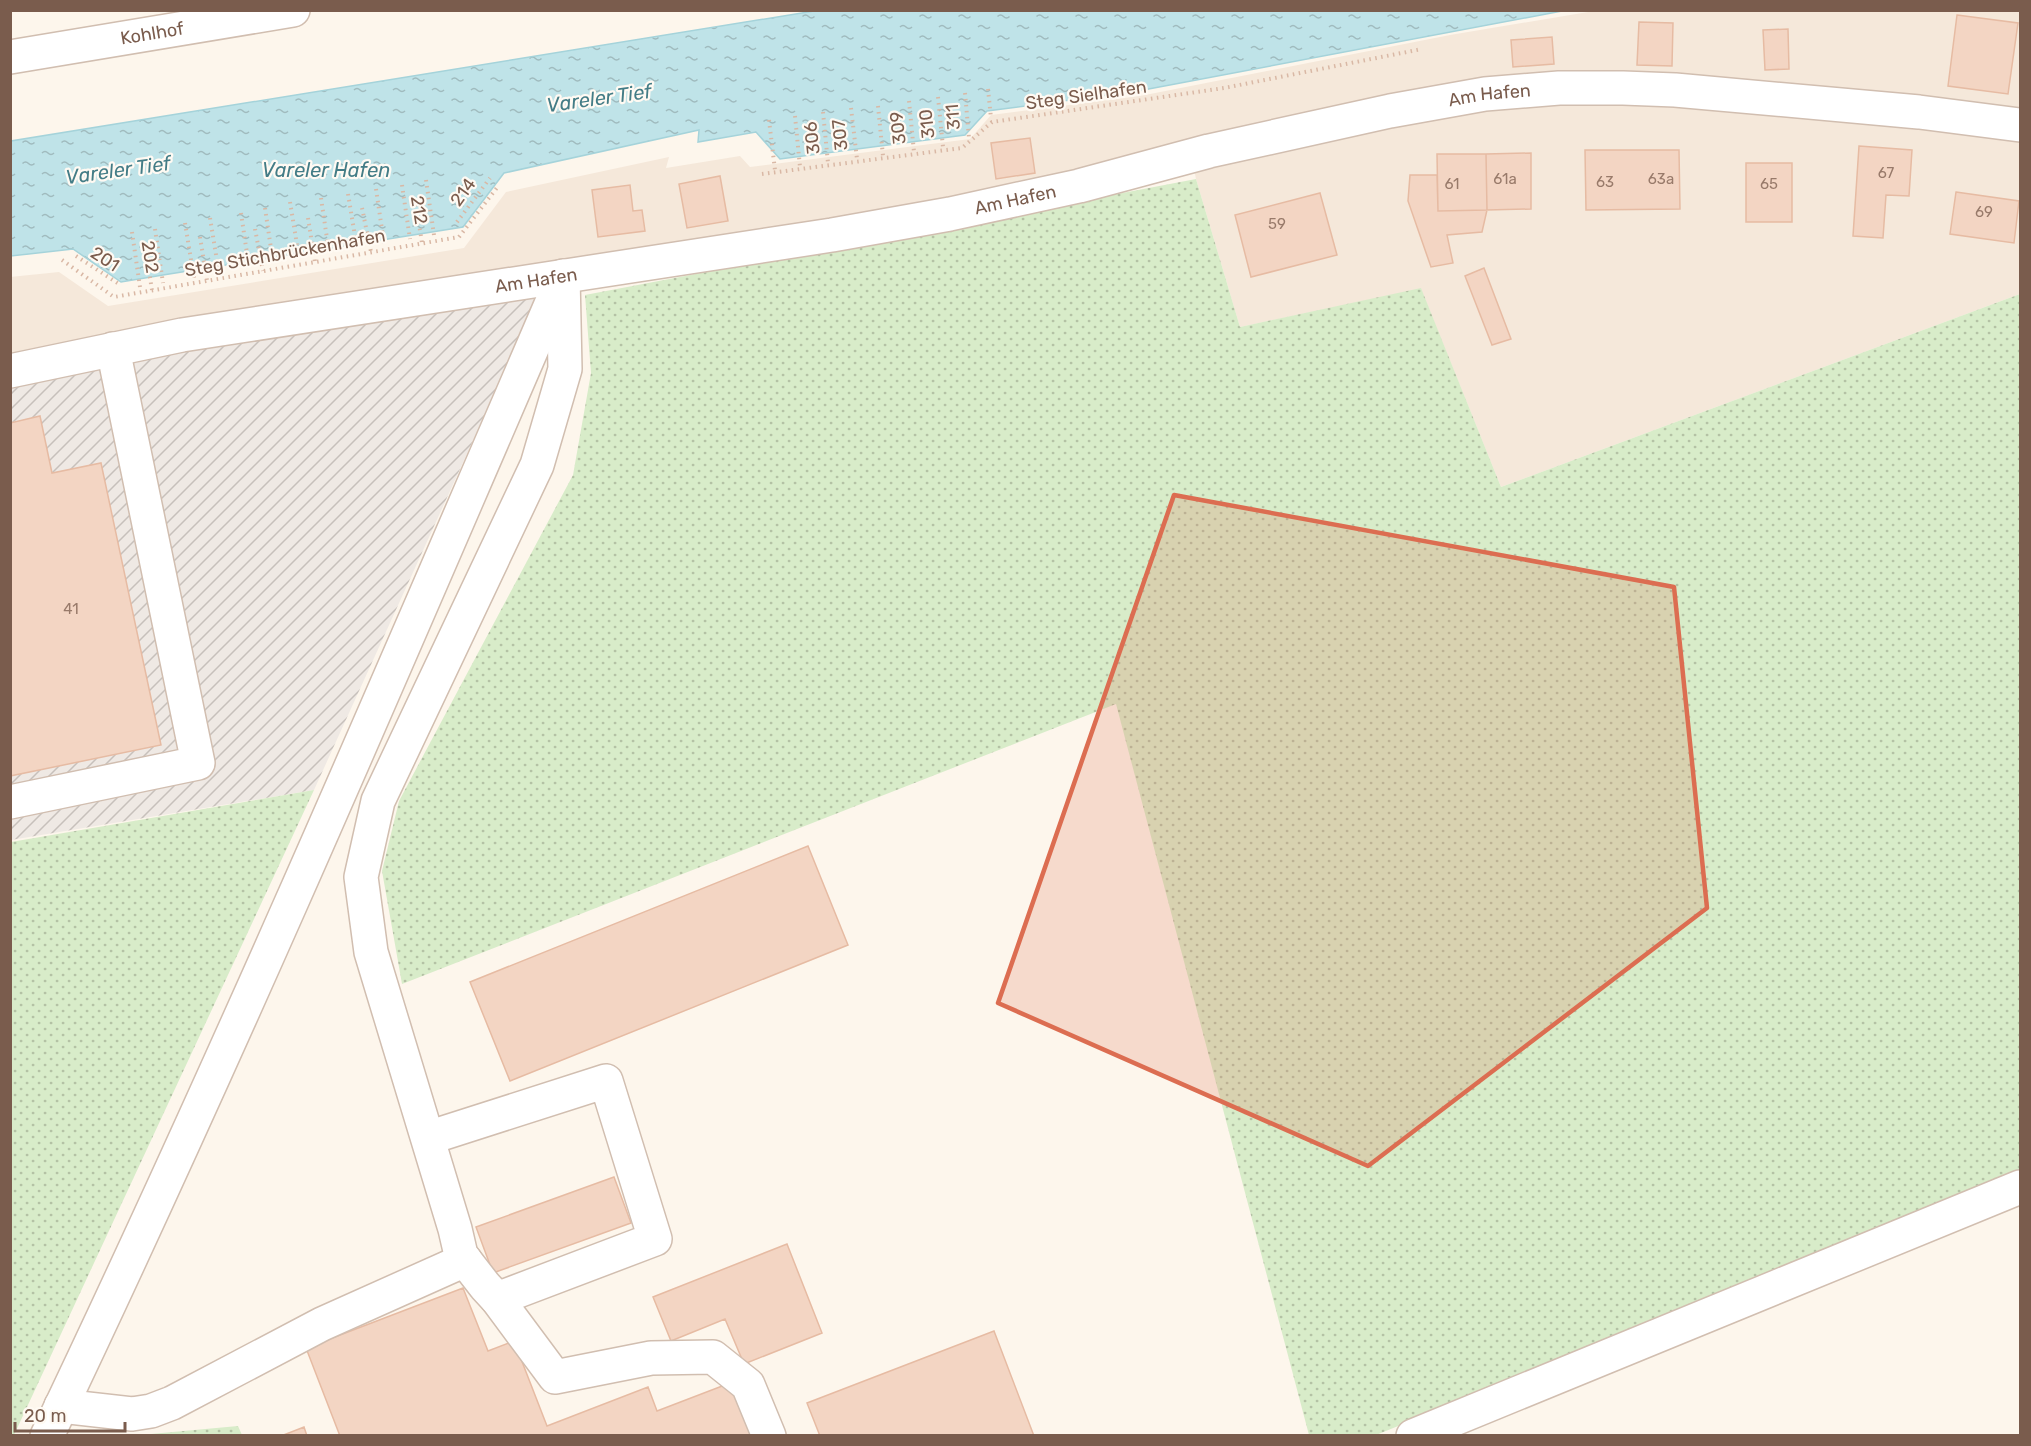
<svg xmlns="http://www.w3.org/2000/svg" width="2031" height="1446" viewBox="0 0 2031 1446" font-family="Rubik,sans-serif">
<defs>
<pattern id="industrial-furrows" width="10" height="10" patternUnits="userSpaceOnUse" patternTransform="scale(1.5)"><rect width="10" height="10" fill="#efe9e4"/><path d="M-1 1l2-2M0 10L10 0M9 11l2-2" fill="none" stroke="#c7c0bb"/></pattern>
<pattern id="grass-dots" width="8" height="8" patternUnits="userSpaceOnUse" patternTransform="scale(1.5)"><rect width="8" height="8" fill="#d8ecc9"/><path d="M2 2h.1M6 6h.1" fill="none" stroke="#b4c2a5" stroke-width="1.8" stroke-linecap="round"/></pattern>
<pattern id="water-ripples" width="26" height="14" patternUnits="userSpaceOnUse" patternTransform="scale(1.5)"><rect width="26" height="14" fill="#bfe3e8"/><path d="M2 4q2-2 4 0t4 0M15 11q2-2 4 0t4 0" fill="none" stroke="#a0bbbe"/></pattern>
</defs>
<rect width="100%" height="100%" fill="#fdf6ec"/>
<path fill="#f5e8da" d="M1594,11H2020V294L1501,487L1421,289L1240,327L1196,179L1189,144L1097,167L805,231L11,365L10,277L59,272L108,306L464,248L506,192L669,157L666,168L740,156L750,167L970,139L991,115L1140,96L1450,35Z"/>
<path fill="url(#industrial-furrows)" d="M541,291L314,790L11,840V383L199,344Z"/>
<path fill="url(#grass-dots)" d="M1196,179L1240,327L1421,288L1501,487L2020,294V1174L1376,1435H1309L1116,704L402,984L382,871L399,801L573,475L591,373L585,295Z
M314,790L14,1435H11V842Z
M238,1426L242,1435H140Z"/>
<path fill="url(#water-ripples)" stroke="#a5d3da" stroke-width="1.5" d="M820,10L1562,11L1138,91L987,111L965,135L780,159L756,132L698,142L699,130L504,173L463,227L163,275L121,282L73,249L11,256V141Z"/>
<path fill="#f3d5c3" stroke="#e6bba3" stroke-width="1.5" d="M1957,15L2018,23L2008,94L1948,86Z
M1639,22L1673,23L1672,66L1637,65Z
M1788,29L1789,69L1765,70L1763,30Z
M1552,37L1554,64L1513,67L1511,40Z
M1030,138L1035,173L996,179L991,143Z
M1859,146L1912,150L1909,196L1886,195L1883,238L1853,236Z
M1585,150H1679L1680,209L1586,210Z
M1531,153V209L1487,210L1486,154Z
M1437,154H1486L1487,210L1438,211Z
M1746,163H1792V222H1746Z
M1410,175H1437L1438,211L1487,210L1482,232L1447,235L1453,263L1431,267L1408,201Z
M720,176L728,221L687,228L679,184Z
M630,185L633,211L642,210L645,231L598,237L592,190Z
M1956,192L2019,201L2014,243L1950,234Z
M1320,193L1337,255L1251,277L1235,215Z
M1484,268L1511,339L1492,345L1465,276Z
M40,416L52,473L101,463L161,745L10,776V423Z
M808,846L848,945L510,1081L470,982Z
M614,1177L631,1223L493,1273L476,1227Z
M787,1244L822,1333L744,1364L725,1319L671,1341L653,1297Z
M463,1288L488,1351L514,1341L547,1426L648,1387L657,1411L730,1383L751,1436H340L306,1348Z
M994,1331L1034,1436H820L807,1403Z
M304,1427L307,1436H281Z"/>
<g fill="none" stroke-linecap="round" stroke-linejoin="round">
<g stroke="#d1beb0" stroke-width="36">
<g id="minor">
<path id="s1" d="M10,57L293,10"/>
<path d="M563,276L565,369L537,465L378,801L361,877L371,952L455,1229L461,1255L485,1286L497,1299L555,1377L651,1358L713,1357L748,1385L769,1436"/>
<path id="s2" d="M10,371L182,335L832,235L950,214L1079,186L1209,151L1390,111L1485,94L1559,88H1623L1675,90L1919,112L2020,125"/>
<path d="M10,802L198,763L113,349"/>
<path d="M428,1138L606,1081L655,1239L497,1299"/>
<path d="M61,1406L132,1414L151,1411L172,1403L322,1324L465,1260"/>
<path d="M47,1436C228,1057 393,671 559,286"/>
<path d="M1413,1436L2020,1187"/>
</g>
</g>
<path stroke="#d9b8a5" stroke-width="4" stroke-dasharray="1.5 4.5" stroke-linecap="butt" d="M988,89L991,118
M965,93L969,138
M938,97L943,147
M909,101L914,152
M878,106L883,156
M851,108L857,159
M823,112L828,163
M795,116L800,167
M769,120L775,170
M762,174L962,148L992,122L1224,88L1422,49
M426,180L434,235
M402,185L410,239
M376,189L384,243
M348,194L357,248
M321,198L329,252
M415,199L422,243
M290,202L299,257
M265,208L273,262
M362,208L371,252
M241,213L249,267
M210,218L219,273
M308,218L315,262
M457,222L490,178
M185,223L194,278
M155,229L163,283
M255,229L263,271
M132,232L140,287
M200,237L207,280
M145,247L152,290
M76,256L119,284
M62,260L114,297L459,237L499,185"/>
<use href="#minor" stroke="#fff" stroke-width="33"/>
</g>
<path fill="#dc6d51" fill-opacity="0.2" stroke="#dc6d51" stroke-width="4.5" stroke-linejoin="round" d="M1174,495L1674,587L1707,908L1368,1166L998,1003Z"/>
<g text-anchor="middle" stroke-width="4.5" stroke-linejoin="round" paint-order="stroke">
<g font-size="15" fill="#987a6a">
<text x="1886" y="178">67</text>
<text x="1505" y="184">61a</text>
<text x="1661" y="184">63a</text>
<text x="1605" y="187">63</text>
<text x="1452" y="189">61</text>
<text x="1769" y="189">65</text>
<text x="1984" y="217">69</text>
<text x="1277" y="229">59</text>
<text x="71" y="614">41</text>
</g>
<g font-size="18" fill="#7a5c4d" stroke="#fffaf3">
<text dy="6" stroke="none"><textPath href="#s1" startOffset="144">Kohlhof</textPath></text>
<text transform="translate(1086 95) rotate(-8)" y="6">Steg Sielhafen</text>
<text dy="6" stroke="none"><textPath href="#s2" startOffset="1506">Am Hafen</textPath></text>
<text transform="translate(953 117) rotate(-95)" y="6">311</text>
<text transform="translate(927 124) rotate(-96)" y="6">310</text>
<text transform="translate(898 128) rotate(-96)" y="6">309</text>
<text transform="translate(840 135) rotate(-96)" y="6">307</text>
<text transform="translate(812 138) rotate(-96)" y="6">306</text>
<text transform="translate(463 192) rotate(-54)" y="6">214</text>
<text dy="6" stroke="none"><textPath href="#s2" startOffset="1020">Am Hafen</textPath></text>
<text transform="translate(419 210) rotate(81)" y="6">212</text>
<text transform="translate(285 253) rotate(-10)" y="6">Steg Stichbrückenhafen</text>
<text transform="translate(150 257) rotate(81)" y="6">202</text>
<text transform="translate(105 259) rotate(33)" y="6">201</text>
<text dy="6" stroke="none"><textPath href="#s2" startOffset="534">Am Hafen</textPath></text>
</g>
<g font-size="20" font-style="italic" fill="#437c86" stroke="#fffaf3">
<text transform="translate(599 98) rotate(-8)" y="7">Vareler Tief</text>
<text transform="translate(118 170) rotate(-8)" y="7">Vareler Tief</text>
<text x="326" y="177">Vareler Hafen</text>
</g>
</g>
<rect width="2031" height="1446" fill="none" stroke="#7a5c4d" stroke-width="24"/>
<path d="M15 1422v9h110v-9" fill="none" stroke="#7a5c4d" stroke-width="3"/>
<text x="24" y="1422" font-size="18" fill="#7a5c4d" stroke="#fffaf3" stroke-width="4.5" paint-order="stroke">20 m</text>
</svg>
